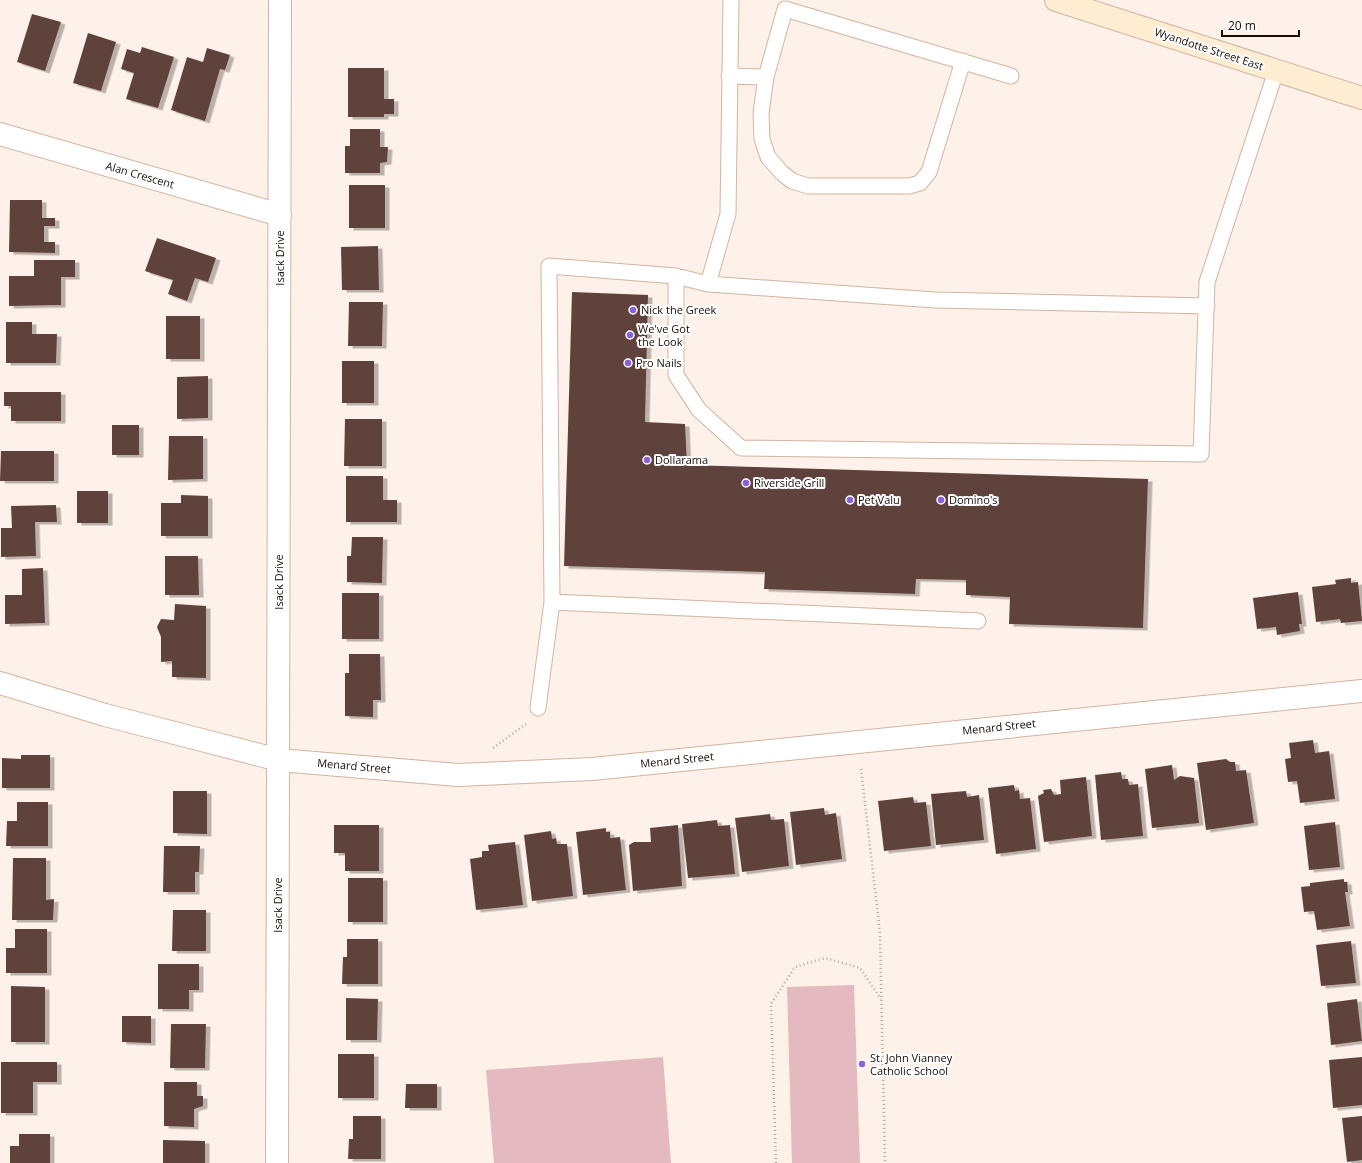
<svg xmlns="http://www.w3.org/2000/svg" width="1362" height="1163" viewBox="0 0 1362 1163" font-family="'Open Sans',sans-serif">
<defs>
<filter id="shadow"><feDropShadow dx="4.5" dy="2.5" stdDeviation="0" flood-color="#0004"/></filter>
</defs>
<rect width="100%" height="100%" fill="#fef1e9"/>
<path fill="#e4b9bf" d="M854,985L860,1163H792L787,987Z
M663,1057L671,1163H494L486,1070Z"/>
<path fill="#60423c" filter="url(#shadow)" d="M32,14L61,22L45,71L17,62Z
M88,33L116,42L101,91L73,83Z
M142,47L174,57L158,108L126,99L134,73L121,69L127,49L140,53Z
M207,48L230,55L225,70L220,69L205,121L171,110L187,57L203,62Z
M348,68H384V99H394V114H384V117H348Z
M350,129H380V147H388L387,162L380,163V173H345V146H350Z
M349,185H385V228H349Z
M10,200H42V218H55V226H44V242H55V253L9,252Z
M157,238L216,258L208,282L195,278L187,301L168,294L173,280L145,271Z
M378,246L379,290H342L341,247Z
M34,260H75V277H61V305L9,306V276H34Z
M572,292L648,295L645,422L685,424L687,465L1148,479L1143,628L1009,624L1010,597L966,595V580L916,579L915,594L764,589L765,572L564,566Z
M349,302H383L382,346H348Z
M166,316H200V359H166Z
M6,322H32V334H57L56,363H6Z
M342,361H374V403H342Z
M208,376V418L177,419V377Z
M4,392H61V421H11V406H4Z
M345,419H382V466H344Z
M112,425H139V455H112Z
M169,436H203V479L168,480Z
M1,451H54V481H0Z
M346,476H383V500H397V522H346Z
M77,491H108V523H77Z
M181,495L208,496V536H161V503H181Z
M56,505L57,522H35L36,556L1,557V528H12L11,506Z
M352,537H383L382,583L347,582V556H351Z
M165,556H198L199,595H165Z
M43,568L45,623L5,624V595H22V569Z
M1351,578V583L1358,582L1362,621L1341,623L1340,619L1316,622L1312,587L1336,584L1335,580Z
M1298,592L1302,624H1299L1300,631L1277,635L1276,627L1257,629L1253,598Z
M342,593H379V639H342Z
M175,604L206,606V678L172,677V661L161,662V637L157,627L161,619L174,620Z
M349,654H380L381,700H373V717L345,716V673H349Z
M1313,740L1315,753L1329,751L1335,799L1300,803L1297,781L1288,782L1285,759L1291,758L1289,743Z
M21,755H50V788H2V758L21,759Z
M1226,759L1230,762H1235L1236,771L1246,770L1254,823L1206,830L1197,763Z
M1172,765L1174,780L1180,776L1194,778L1199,823L1152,828L1145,769Z
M1121,772L1122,779H1128L1129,785L1138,784L1143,836L1101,840L1095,775Z
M1086,777L1092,836L1044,842L1038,796L1044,793L1043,790L1051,789L1054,795L1061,794L1060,780Z
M1014,785L1015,791L1019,790L1020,799L1030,798L1036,849L996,854L988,788Z
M173,791H207V834L173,833Z
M966,791L967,797L979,795L984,840L936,845L931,794Z
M913,797L914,803L926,802L931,846L884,851L878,801Z
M17,802H48V846H6L7,821H17Z
M824,808L825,815L836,813L842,859L796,865L790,812Z
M770,814L771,820L784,819L789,866L742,872L735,818Z
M717,820L718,826L730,825L735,874L688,878L682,824Z
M1335,822L1340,867L1309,870L1304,826Z
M334,825H379V871H345V853H334Z
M678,825L682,886L633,891L629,845L634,842H651L650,828Z
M606,828V832H610V838L620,837L626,890L583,895L576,832Z
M551,831L552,839L556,838L557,844H567L573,896L532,901L524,835Z
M515,842L523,905L476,910L470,859L482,857V851H489L488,845Z
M164,846H200L199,872H195V892H163Z
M13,858H46V900L54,899L53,920H12Z
M348,878H383V922H348Z
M1344,879V882H1347L1348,892H1345L1350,926L1317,930L1314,911L1304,912L1301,887L1310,886V883Z
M173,910H206V951H172Z
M15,929H47V973H6V948H15Z
M347,939H378V984H342L343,957H347Z
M1351,941L1356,983L1321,986L1316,945Z
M158,964H199V990H189V1009H158Z
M11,986L45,987V1042H11Z
M346,998L378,999L377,1040H346Z
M1357,999L1362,1041L1331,1045L1327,1003Z
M122,1016H151V1043L122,1042Z
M171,1024H206L205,1068H170Z
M338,1054H374V1098H338Z
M1362,1057V1105L1333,1108L1329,1060Z
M1,1062H57V1082H33V1113H1Z
M164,1082H197V1096H203V1106L194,1109V1127L164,1126Z
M406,1084H437V1108H405Z
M353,1116H381V1159H348L349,1139H353Z
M1362,1116V1160L1347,1162L1342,1118Z
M19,1134H50V1163H10V1146H19Z
M163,1140L205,1141V1163H163Z"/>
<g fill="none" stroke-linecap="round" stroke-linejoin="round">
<g stroke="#d2b4a1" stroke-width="17">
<path id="lane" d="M729,76L766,77L785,9L1011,76
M766,77L761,113L762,139L768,157L782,173L792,181L808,186H909L920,183L929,172L963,61
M676,276V375L699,410L741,448L1201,454L1207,282L1276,71
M708,284L728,214L731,0
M552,602L978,621
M538,708L552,602L549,266L676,276L708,284L935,300L1207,306"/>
</g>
<g stroke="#d2b4a1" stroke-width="24">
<path id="street" d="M0,134L280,215
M0,683L105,715L279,760L458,775L592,769L1362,691
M277,1163L280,0"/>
</g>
<g stroke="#d2b4a1" stroke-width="24">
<path id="secondary" d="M1056,0L1362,98"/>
</g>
<path stroke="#b2a69f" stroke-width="2.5" stroke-dasharray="1 3" stroke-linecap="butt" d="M493,748L526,724
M861,769L880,933L885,1163
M776,1163L771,1004L795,967L825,958L860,968L881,999"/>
<use href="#lane" stroke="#fff" stroke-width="15"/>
<use href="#street" stroke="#fff" stroke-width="22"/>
<use href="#secondary" stroke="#feedd0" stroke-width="22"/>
</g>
<g fill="#8a61dc" stroke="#fff" stroke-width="1.5">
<circle cx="633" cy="310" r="4"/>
<circle cx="630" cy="335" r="4"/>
<circle cx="628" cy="363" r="4"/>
<circle cx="647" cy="460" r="4"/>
<circle cx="746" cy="483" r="4"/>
<circle cx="850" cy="500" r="4"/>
<circle cx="941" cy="500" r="4"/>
<circle cx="862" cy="1064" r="4"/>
</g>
<g text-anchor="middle" stroke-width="4" stroke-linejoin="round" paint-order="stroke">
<g font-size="11" fill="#170d07" stroke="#fff">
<text transform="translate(1209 49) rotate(18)" y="4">Wyandotte Street East</text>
<text transform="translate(140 175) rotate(16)" y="4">Alan Crescent</text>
<text transform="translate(280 258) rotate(-90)" y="4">Isack Drive</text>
<text transform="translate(279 582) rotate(-90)" y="4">Isack Drive</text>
<text transform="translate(999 727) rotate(-6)" y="4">Menard Street</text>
<text transform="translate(677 760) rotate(-6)" y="4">Menard Street</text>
<text transform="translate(354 766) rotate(5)" y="4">Menard Street</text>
<text transform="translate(278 905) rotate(-90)" y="4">Isack Drive</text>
</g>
<g font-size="11" fill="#170d07" stroke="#fff" text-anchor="start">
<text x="641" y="314">Nick the Greek</text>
<text x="638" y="333">We've Got<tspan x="638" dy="13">the Look</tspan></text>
<text x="636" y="367">Pro Nails</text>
<text x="655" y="464">Dollarama</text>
<text x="754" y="487">Riverside Grill</text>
<text x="858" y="504">Pet Valu</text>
<text x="949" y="504">Domino's</text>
<text x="870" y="1062">St. John Vianney<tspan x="870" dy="13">Catholic School</tspan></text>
</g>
</g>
<path d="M1222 30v6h77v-6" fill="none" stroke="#170d07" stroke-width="2"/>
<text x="1228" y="30" font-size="12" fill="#170d07" stroke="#ffffff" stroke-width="3" paint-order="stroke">20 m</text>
</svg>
